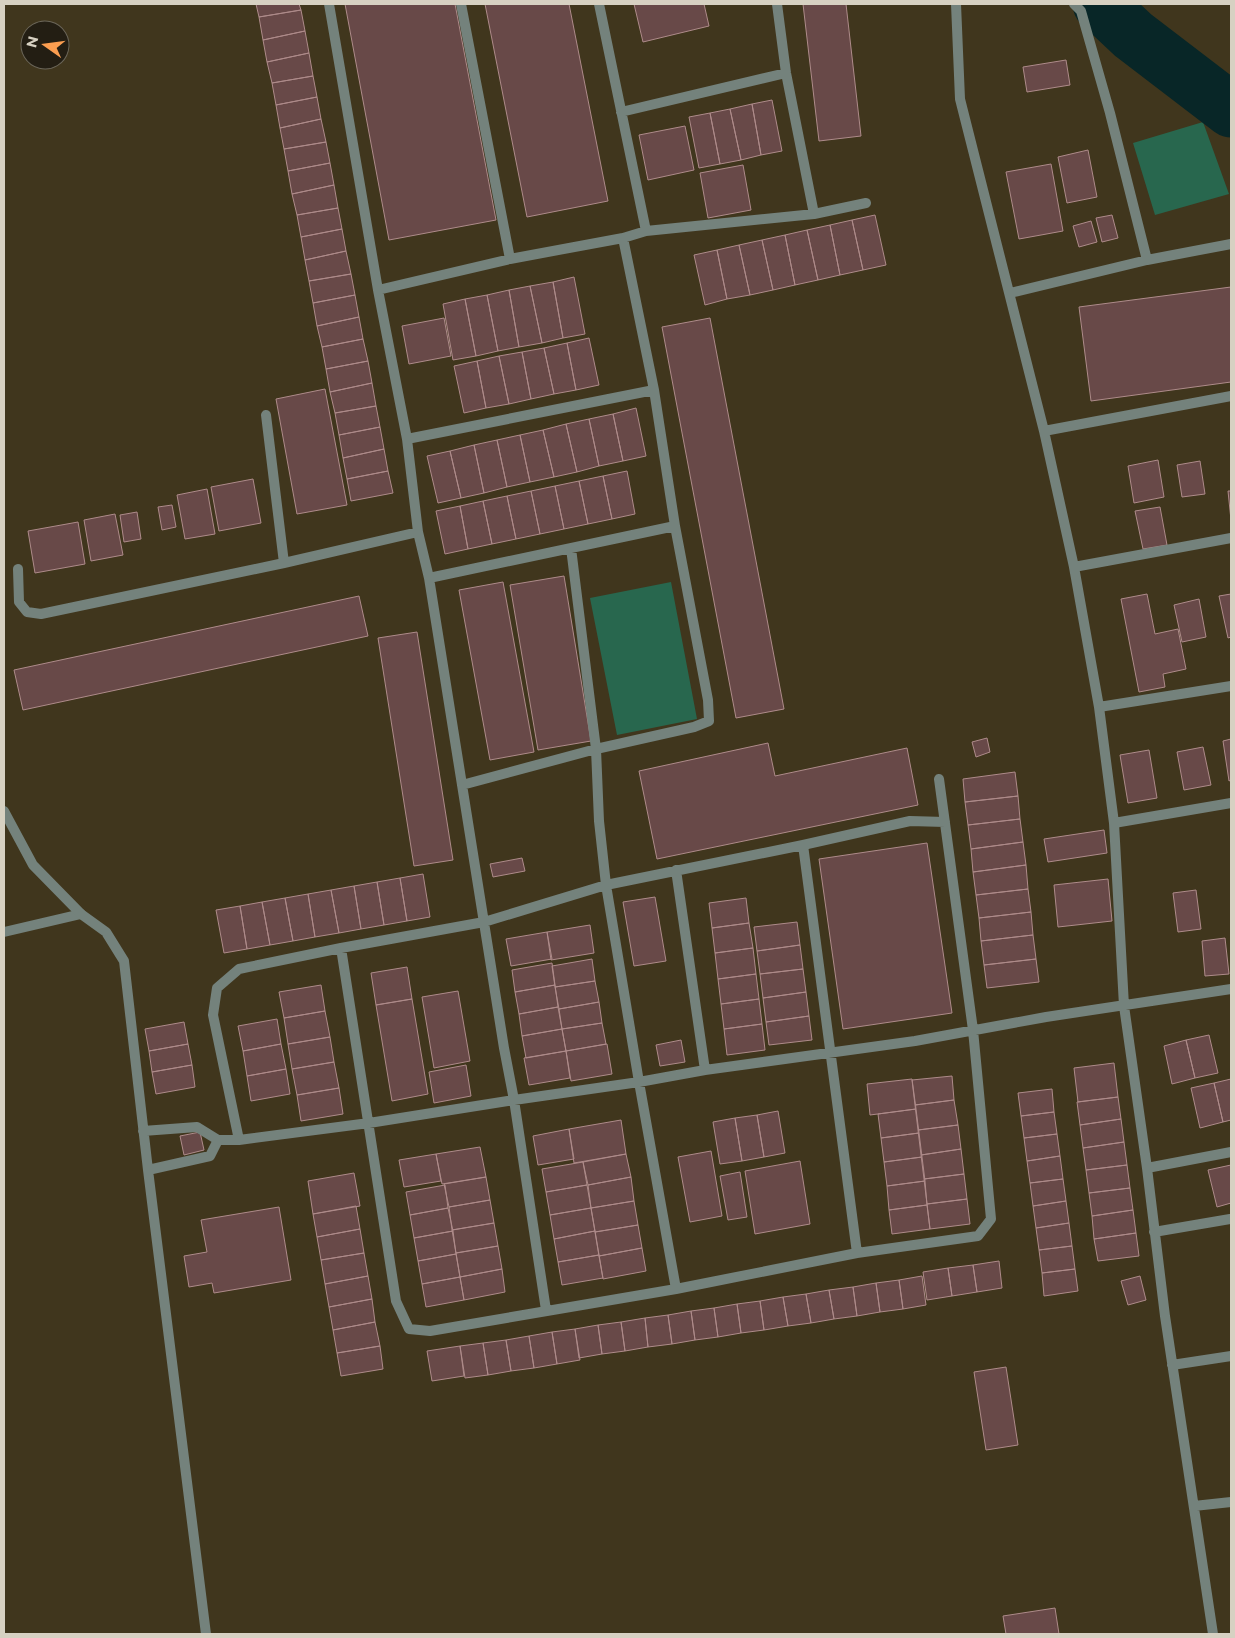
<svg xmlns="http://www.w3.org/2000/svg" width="1235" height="1638" viewBox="0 0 1235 1638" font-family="Montserrat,sans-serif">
<rect width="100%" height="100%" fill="#40361d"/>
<path fill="#28674e" d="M1203,122L1229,194L1155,215L1133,143Z
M671,582L697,719L617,735L590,598Z"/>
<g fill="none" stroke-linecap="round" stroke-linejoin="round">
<path stroke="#082627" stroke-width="55" d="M1100,4L1133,35L1231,110"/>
</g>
<path fill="#684948" stroke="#ae8b8a" d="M256,4H299L301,10L259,17Z
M345,4H455L496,220L389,240Z
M485,4H569L608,201L527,217Z
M634,4H704L709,26L643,42Z
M803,4H846L861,136L819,141Z
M301,10L305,31L263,40L259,17Z
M305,31L309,53L267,62L263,40Z
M309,53L313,76L272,83L267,62Z
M1066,60L1070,85L1027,92L1023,67Z
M313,76L317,97L276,105L272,83Z
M317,97L321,119L280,128L276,105Z
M772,100L782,151L761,155L752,104Z
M752,104L761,155L741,160L730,109Z
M730,109L741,160L720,164L710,113Z
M710,113L720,164L699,168L689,117Z
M321,119L326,142L284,149L280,128Z
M685,126L694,170L648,180L639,135Z
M326,142L330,163L288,171L284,149Z
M1088,150L1097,197L1067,203L1058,157Z
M330,163L334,185L292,194L288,171Z
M1051,164L1063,231L1019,239L1006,172Z
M743,165L751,210L708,218L700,173Z
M334,185L338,208L297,215L292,194Z
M338,208L342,229L301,237L297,215Z
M875,215L886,265L863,270L852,220Z
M1112,215L1118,238L1102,242L1096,218Z
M852,220L863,270L840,275L830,225Z
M1091,221L1097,242L1079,247L1073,226Z
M830,225L840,275L818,280L807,230Z
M342,229L346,251L305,260L301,237Z
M807,230L818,280L795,285L785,235Z
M785,235L795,285L773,290L762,240Z
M762,240L773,290L750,295L739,245Z
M739,245L750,295L727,299L717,250Z
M717,250L727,299L705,305L694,255Z
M346,251L351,274L309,281L305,260Z
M351,274L355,295L313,303L309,281Z
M574,277L585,334L563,338L553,282Z
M553,282L563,338L542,343L530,286Z
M530,286L542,343L519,347L509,290Z
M1231,287V382L1091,401L1079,307Z
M509,290L519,347L498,351L487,295Z
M355,295L359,317L317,326L313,303Z
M487,295L498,351L476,356L465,299Z
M465,299L476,356L453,360L443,304Z
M359,317L363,339L322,347L317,326Z
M444,318L451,356L409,364L402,326Z
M710,318L784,709L736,718L662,327Z
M589,338L599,385L576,390L567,343Z
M363,339L368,361L326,369L322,347Z
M567,343L576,390L554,394L544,348Z
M544,348L554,394L531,399L522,352Z
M522,352L531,399L509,404L499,356Z
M499,356L509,404L486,408L477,361Z
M368,361L372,383L330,392L326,369Z
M477,361L486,408L464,413L454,366Z
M372,383L376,406L335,413L330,392Z
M325,389L347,505L297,514L276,399Z
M376,406L380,427L339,435L335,413Z
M636,408L646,456L623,461L613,414Z
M613,414L623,461L599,466L589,419Z
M589,419L599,466L577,472L566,424Z
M566,424L577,472L554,477L543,430Z
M380,427L384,449L343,458L339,435Z
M543,430L554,477L530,482L520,435Z
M520,435L530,482L507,487L497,440Z
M497,440L507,487L484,493L474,445Z
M474,445L484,493L461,498L450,451Z
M384,449L388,471L347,479L343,458Z
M450,451L461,498L438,503L427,456Z
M1158,460L1164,497L1134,503L1128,466Z
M1200,461L1205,494L1182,497L1177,465Z
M388,471L393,493L351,501L347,479Z
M627,471L635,514L612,519L603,476Z
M603,476L612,519L588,524L579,481Z
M253,479L261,523L219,531L211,487Z
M579,481L588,524L564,529L555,486Z
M555,486L564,529L540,534L531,491Z
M207,489L215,534L185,539L177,495Z
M531,491L540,534L516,539L507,496Z
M1228,491H1231V520Z
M507,496L516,539L492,544L483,501Z
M483,501L492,544L468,549L460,506Z
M172,505L176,527L162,530L158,507Z
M460,506L468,549L445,554L436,511Z
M1160,507L1167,545L1143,549L1135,511Z
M137,512L141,539L124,542L120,515Z
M115,514L123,555L91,561L84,520Z
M78,522L85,564L35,573L28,531Z
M564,576L591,741L538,750L510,585Z
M503,582L534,752L490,760L459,590Z
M1147,594L1155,634L1178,629L1186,669L1163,674L1165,687L1139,692L1121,599Z
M1231,594V637L1228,638L1219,596Z
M359,596L368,636L23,710L14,670Z
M1199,599L1206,637L1182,642L1174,605Z
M417,632L453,860L414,866L378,638Z
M987,738L990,752L976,757L972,742Z
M1231,739V780L1229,781L1223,741Z
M768,743L775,776L907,748L918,805L657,859L639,771Z
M1203,747L1211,785L1184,790L1177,752Z
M1149,750L1157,798L1128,803L1120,755Z
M1015,772L1018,796L965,802L963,779Z
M1018,796L1020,819L968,825L965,802Z
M1020,819L1023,842L971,849L968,825Z
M1104,830L1107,853L1048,862L1044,839Z
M1023,842L1026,865L973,872L971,849Z
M927,843L952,1013L843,1029L819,859Z
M522,858L525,871L493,877L490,864Z
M1026,865L1028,889L976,895L973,872Z
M423,874L430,917L407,921L400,878Z
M400,878L407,921L384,925L377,882Z
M1108,879L1112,921L1058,927L1054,885Z
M377,882L384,925L361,929L354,886Z
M354,886L361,929L339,933L331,890Z
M1028,889L1031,912L979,918L976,895Z
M331,890L339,933L315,937L308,894Z
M1196,890L1201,929L1178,932L1173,893Z
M308,894L315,937L293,941L285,898Z
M655,897L666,961L634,966L623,902Z
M285,898L293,941L270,945L262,902Z
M746,898L749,923L712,928L709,903Z
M262,902L270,945L247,949L240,906Z
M240,906L247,949L224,953L216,910Z
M1031,912L1033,935L981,941L979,918Z
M797,922L800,945L757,951L754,927Z
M749,923L753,948L715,953L712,928Z
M590,925L594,953L551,960L547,932Z
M547,932L552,959L511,966L506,939Z
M1033,935L1036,959L984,965L981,941Z
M1225,938L1229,974L1205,976L1202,941Z
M800,945L803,969L760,974L757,951Z
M753,948L756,974L718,979L715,953Z
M592,959L595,981L555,987L552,966Z
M1036,959L1039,982L987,988L984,965Z
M552,963L555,985L515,992L512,970Z
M407,967L412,999L376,1005L371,973Z
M803,969L806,992L763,998L760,974Z
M756,974L759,999L721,1004L718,979Z
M595,981L599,1002L559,1009L555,987Z
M321,985L325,1011L284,1018L279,992Z
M555,985L558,1007L519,1014L515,992Z
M458,991L470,1061L434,1068L422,997Z
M806,992L809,1016L766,1022L763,998Z
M412,999L428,1094L392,1101L376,1005Z
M759,999L762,1024L724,1029L721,1004Z
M599,1002L602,1023L562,1029L559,1009Z
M558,1007L562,1029L522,1036L519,1014Z
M325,1011L330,1037L288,1044L284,1018Z
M809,1016L812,1040L769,1045L766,1022Z
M277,1019L281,1044L243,1051L238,1026Z
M184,1022L188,1044L149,1051L145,1029Z
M602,1023L606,1044L566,1051L562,1029Z
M762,1024L765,1050L727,1055L724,1029Z
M562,1029L566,1051L526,1058L522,1036Z
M1209,1035L1218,1073L1195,1078L1186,1040Z
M330,1037L334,1062L292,1069L288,1044Z
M681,1040L685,1062L660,1066L656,1045Z
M1186,1040L1195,1078L1172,1084L1164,1046Z
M188,1044L192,1065L152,1072L149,1051Z
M281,1044L286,1069L247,1076L243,1051Z
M607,1044L612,1074L571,1081L566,1051Z
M566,1051L570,1078L529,1085L524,1058Z
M334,1062L339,1088L297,1095L292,1069Z
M1114,1063L1118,1097L1078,1102L1074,1068Z
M192,1065L195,1087L156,1094L152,1072Z
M466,1065L471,1096L434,1103L429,1072Z
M286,1069L290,1094L251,1101L247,1076Z
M952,1076L954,1100L915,1105L912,1080Z
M912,1079L916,1109L870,1115L867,1084Z
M1231,1079V1120L1223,1122L1214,1083Z
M1214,1083L1223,1122L1200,1128L1191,1088Z
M339,1088L343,1114L301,1121L297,1095Z
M1052,1089L1054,1112L1021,1116L1018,1093Z
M1118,1097L1121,1119L1080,1125L1077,1102Z
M954,1100L958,1125L918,1130L915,1105Z
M916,1109L919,1133L881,1138L878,1114Z
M778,1111L785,1153L764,1157L757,1115Z
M1054,1112L1057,1134L1024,1138L1021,1116Z
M757,1115L764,1157L742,1161L735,1118Z
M735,1118L742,1161L720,1164L713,1122Z
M1121,1119L1124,1142L1083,1148L1080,1125Z
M621,1120L626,1154L574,1163L569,1129Z
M958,1125L961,1149L921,1155L918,1130Z
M569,1129L574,1159L538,1165L533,1136Z
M200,1132L204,1150L184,1155L180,1136Z
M919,1133L922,1157L884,1162L881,1138Z
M1057,1134L1060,1156L1027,1161L1024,1138Z
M1124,1142L1127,1165L1086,1170L1083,1148Z
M480,1147L486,1177L442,1184L436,1154Z
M961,1149L964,1174L924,1179L921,1155Z
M711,1151L722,1216L690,1222L678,1157Z
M436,1154L441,1181L404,1187L399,1160Z
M626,1154L631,1177L588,1185L583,1162Z
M1060,1156L1063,1179L1030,1183L1027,1161Z
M922,1157L925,1181L887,1186L884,1162Z
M800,1161L810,1224L755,1234L745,1171Z
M583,1162L587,1185L546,1192L542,1169Z
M1127,1165L1130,1188L1089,1193L1086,1170Z
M1231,1165V1203L1217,1207L1208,1170Z
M740,1172L747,1217L728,1220L720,1176Z
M354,1173L360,1206L313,1214L308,1181Z
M964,1174L967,1199L927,1204L924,1179Z
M486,1177L490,1200L449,1207L444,1184Z
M631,1177L634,1201L591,1208L588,1185Z
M1063,1179L1066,1201L1033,1206L1030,1183Z
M925,1181L927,1205L889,1210L887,1186Z
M445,1185L448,1208L410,1215L406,1192Z
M587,1185L591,1208L550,1215L546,1192Z
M1130,1188L1133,1210L1092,1216L1089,1193Z
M967,1199L970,1224L930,1229L927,1204Z
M490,1200L494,1223L452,1230L449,1207Z
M634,1201L638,1225L595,1232L591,1208Z
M1066,1201L1069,1223L1036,1228L1033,1206Z
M927,1205L930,1229L892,1234L889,1210Z
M356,1206L360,1229L317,1237L313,1214Z
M279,1207L291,1280L214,1293L212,1283L189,1287L184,1256L207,1252L201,1220Z
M448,1208L453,1231L414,1238L410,1215Z
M591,1208L595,1231L554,1239L550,1215Z
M1133,1210L1136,1233L1094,1239L1092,1216Z
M494,1223L498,1246L456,1253L452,1230Z
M1069,1223L1072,1246L1039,1250L1036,1228Z
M638,1225L642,1248L599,1256L595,1232Z
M360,1229L364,1253L321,1260L317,1237Z
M453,1231L456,1254L418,1261L414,1238Z
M595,1231L599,1255L558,1262L554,1239Z
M1136,1233L1139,1256L1098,1261L1094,1239Z
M498,1246L502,1269L460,1277L456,1253Z
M1072,1246L1075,1269L1042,1273L1039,1250Z
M642,1248L646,1271L603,1279L599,1256Z
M364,1253L368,1276L325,1284L321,1260Z
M456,1254L460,1277L422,1284L418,1261Z
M599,1255L603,1278L562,1285L558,1262Z
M999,1261L1002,1288L977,1292L973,1265Z
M973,1265L977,1292L952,1296L948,1268Z
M948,1268L952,1296L927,1300L923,1272Z
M502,1269L505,1292L464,1300L460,1277Z
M1075,1269L1078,1291L1044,1296L1042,1273Z
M368,1276L372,1299L329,1307L325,1284Z
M922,1276L926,1305L903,1309L899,1280Z
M1140,1276L1146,1300L1128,1305L1121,1281Z
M460,1277L464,1300L426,1307L422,1284Z
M899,1280L903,1309L880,1312L876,1283Z
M876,1283L880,1312L857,1316L853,1287Z
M853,1287L857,1316L834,1319L829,1290Z
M829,1290L834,1319L811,1323L806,1294Z
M806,1294L811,1323L788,1326L783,1297Z
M783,1297L788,1326L764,1330L760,1301Z
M372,1299L375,1322L333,1330L329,1307Z
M760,1301L764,1330L741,1333L737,1304Z
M737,1304L741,1333L718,1337L714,1308Z
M714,1308L718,1337L695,1340L691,1311Z
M691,1311L695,1340L672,1344L668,1315Z
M668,1315L672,1344L648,1347L645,1318Z
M645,1318L648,1347L625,1351L621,1322Z
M375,1322L380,1346L337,1353L333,1330Z
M621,1322L625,1351L602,1354L598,1325Z
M598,1325L602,1354L579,1358L575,1329Z
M575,1329L580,1360L557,1364L552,1332Z
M552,1332L557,1364L534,1368L529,1336Z
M529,1336L534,1368L511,1371L506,1340Z
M506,1340L511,1371L488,1375L483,1343Z
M483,1343L488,1375L465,1378L460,1346Z
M380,1346L383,1369L341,1376L337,1353Z
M460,1346L464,1376L432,1381L427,1351Z
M1006,1367L1018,1445L986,1450L974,1372Z
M1055,1608L1059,1634H1006L1003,1616Z"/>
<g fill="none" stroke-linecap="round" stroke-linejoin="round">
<path stroke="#74827c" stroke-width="10" d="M4,932L81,914"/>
<path stroke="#74827c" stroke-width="10" d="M329,4L378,290L407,439L418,532L429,578L504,1048L514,1100L546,1310
M461,4L510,259
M599,4L646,231
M777,4L786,73L814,214
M956,4L960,99L1044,431L1074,567L1099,707L1114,823L1124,1006L1147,1168L1165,1316L1213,1634
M1074,4L1081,11L1110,113L1147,260
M621,112L786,73
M623,238L654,390
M378,290L510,259L623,238L646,231L814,214L866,203
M1010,293L1147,260L1231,244
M266,415L284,563
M1044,431L1231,396
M407,439L654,390L675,526L708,700L709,721L694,727L596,749L462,785
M571,548L596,749L599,821L606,885L639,1082L676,1289
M1074,567L1231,538
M18,569L19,602L27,612L41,614L284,563L418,532
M429,578L675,526
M1099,707L1231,686
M4,811L33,865L81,914L106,932L124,961L148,1170L206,1634
M1114,823L1231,803
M803,845L857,1253
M676,870L705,1070
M341,948L396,1301L409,1329L430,1331L676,1289L857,1253L978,1236L991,1219L973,1030L939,779
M143,1131L197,1127L218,1140H239L369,1123L514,1100L639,1082L705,1070L915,1041L1046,1017L1231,989
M239,1140L213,1015L217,988L239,969L341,948L484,922L606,885L803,845L910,821L945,822
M1147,1168L1231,1152
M148,1170L210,1156L218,1140
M1154,1232L1230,1219
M1172,1365L1231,1356
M1194,1506L1231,1502"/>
</g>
<rect width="1235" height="1638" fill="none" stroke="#d7d1c2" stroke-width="10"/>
<g transform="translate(45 45) rotate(284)"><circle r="24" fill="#231e13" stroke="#6b6659"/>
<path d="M0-4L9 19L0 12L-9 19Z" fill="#fb9e50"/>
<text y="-8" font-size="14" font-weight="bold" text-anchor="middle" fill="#d7d1c2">N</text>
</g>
</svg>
